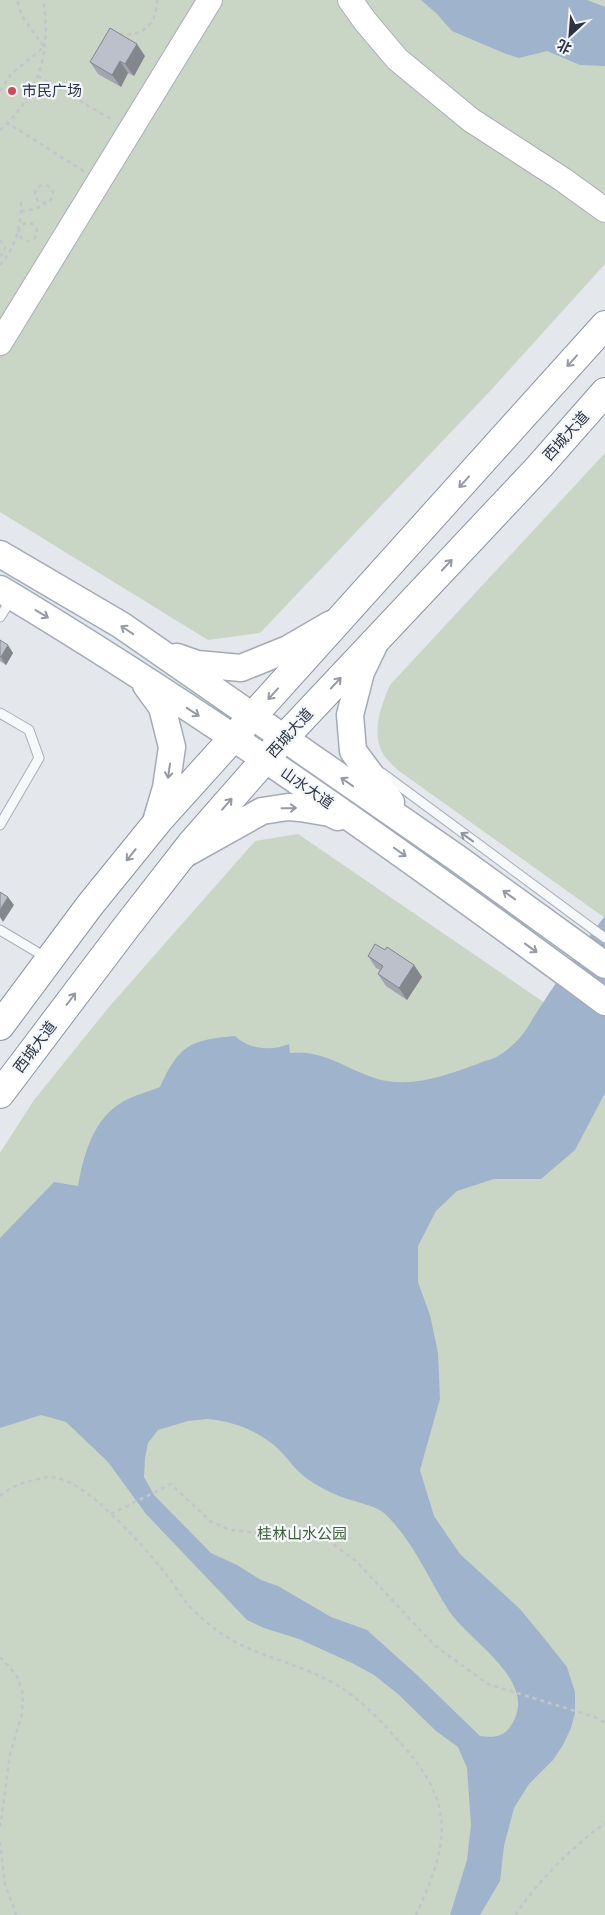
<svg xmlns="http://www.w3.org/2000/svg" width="605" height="1915" viewBox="0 0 605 1915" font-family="'DejaVu Sans','Noto Sans SC',sans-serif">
<rect width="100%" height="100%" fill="#e4e7ec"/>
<path fill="#c9d6c5" d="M0,0H605V264L492,389L260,633L208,640L0,512Z
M605,453V918L399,771C395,767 389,762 385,757C370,735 380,708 390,685Z
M298,834L605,1044V1915H0V1153L34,1100L109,1007L255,841Z"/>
<path fill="#9fb4cc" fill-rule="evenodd" d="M421,0H587L605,7V66L580,65L547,51L519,58L506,54L452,31L437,14Z
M605,916V1093L575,1150L541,1179H494L457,1191L436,1211L418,1246V1282L430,1315L438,1353L440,1399L420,1470L434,1516L460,1554L520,1609L544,1638L567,1667L575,1692V1713L571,1728L563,1745L553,1760L529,1784L514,1808L504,1846L500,1881L480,1915H450L467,1860L471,1825L467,1768L458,1747L436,1731L398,1694L374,1675L354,1664L299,1639L264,1628L247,1620L146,1514L108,1462L66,1422L41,1415L0,1428V1238L54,1182L78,1186C84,1154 93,1118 124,1101C135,1095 148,1092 160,1087C179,1045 190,1040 235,1036C250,1050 271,1051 289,1044L290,1053C326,1048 353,1075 387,1081C419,1086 450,1074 480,1063C485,1060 492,1060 498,1056C513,1047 525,1034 533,1018L573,957ZM208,1419C232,1421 255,1430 274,1445C288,1457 296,1473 312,1482C320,1487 329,1492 339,1496C351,1501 375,1505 384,1513C413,1540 428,1578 449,1611C469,1641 539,1681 512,1724C504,1737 494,1738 480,1736L416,1674L367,1630L331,1617L278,1586L261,1580L237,1565L211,1553L154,1495L144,1477L145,1458L148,1443L158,1430L188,1421Z"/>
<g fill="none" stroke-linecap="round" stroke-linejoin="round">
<g stroke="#a9aeb7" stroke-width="11">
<path id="lane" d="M0,617L12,598
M0,713L29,730L39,758L0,825
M382,773L605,938
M0,930L47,958"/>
</g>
<g stroke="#a9aeb7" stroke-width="26">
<path id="secondary" d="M350,0L365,21L397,59L471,120L562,179L605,210
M0,343L210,0"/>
</g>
<g stroke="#a3abb8" stroke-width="29">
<path id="primary" d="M0,554L121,625L457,858L605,965
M0,589C210,715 409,857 605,1002
M374,645L361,672L350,715L353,751L391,802
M177,657L197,664L241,668L288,649L331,624
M146,685L162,707L172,747L166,788L155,825
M185,854L262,811L288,807L300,808L330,813L338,817"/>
</g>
<g stroke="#8b94a3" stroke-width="30">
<path id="highway" d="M0,1026L90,905L159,820L605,325
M0,1094L124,930L191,844L284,738L539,467L605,392"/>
</g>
<path stroke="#c2c5cb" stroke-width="2.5" stroke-dasharray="4 4" stroke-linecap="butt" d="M119,34C144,37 156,25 157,0
M38,76L114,121
M0,91L11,74L44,47L22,16L17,0
M6,122L85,172
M0,130C39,96 52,50 43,0
M35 194a9 9 0 1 1 18 0a9 9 0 1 1-18 0Z
M21,212L37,208L46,204
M19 232a9 9 0 1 1 18 0a9 9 0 1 1-18 0Z
M0,240L5,247L4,252L0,256
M0,265C16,247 22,224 21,201
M0,1496C9,1488 19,1484 30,1481C36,1480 43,1477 49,1477C84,1476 144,1547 166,1574C174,1584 181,1597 190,1607C199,1616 209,1625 219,1632C253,1656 297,1662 333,1683C357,1696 377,1717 395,1737C456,1802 451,1838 416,1915
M111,1514L171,1484L210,1521L230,1530L327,1540L356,1561L434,1645L488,1684L595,1717L605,1723
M0,1657L17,1676L23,1694L22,1714L10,1754L0,1829
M0,1842L5,1884L16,1915
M515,1915C540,1879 570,1849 605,1823"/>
<use href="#lane" stroke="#f7f8fa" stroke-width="9"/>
<use href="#secondary" stroke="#fff" stroke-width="24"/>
<use href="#primary" stroke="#fff" stroke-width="26"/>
<use href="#highway" stroke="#fff" stroke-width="28"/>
</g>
<path fill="#a1a5ae" d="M145,56L134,76L128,73L121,87L98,74L90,62Z
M0,640L13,653L6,665L0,661Z
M385,950L414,965L422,977L407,1000L386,986L378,974L380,970L376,968L368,956Z"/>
<path fill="#83868d" d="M137,44L145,56L134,76L125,64Z
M120,61L128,73L121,87L112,75Z
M8,645L13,653L6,665L1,657Z
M8,897L14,905L3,922L0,917V910Z
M414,965L422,977L407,1000L399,988Z"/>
<path fill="#bbc0ca" stroke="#83868d" d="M110,28L137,44L125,64L120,61L112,75L90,62Z
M0,640L8,645L1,657L0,656Z
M0,892L8,897L0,910Z
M375,944L385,950L387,947L414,965L399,988L378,974L383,966L368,956Z"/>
<defs><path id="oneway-shaft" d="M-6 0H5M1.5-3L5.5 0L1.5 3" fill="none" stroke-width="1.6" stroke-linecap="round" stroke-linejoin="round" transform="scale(1.25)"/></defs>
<g stroke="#959aa2">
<use href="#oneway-shaft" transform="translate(572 361) rotate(132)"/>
<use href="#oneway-shaft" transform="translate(464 482) rotate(132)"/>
<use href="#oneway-shaft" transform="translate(447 565) rotate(-47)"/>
<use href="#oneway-shaft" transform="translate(42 614) rotate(31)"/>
<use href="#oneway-shaft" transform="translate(127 630) rotate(-146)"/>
<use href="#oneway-shaft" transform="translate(336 683) rotate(-47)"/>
<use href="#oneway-shaft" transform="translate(273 694) rotate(132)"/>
<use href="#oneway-shaft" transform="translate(193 712) rotate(33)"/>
<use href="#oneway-shaft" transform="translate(169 771) rotate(98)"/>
<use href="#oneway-shaft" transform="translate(347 782) rotate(-145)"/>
<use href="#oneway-shaft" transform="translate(227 804) rotate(-49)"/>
<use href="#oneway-shaft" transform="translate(289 808) rotate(-1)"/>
<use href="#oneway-shaft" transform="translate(400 852) rotate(35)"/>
<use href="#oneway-shaft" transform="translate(131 855) rotate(129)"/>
<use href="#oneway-shaft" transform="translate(509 895) rotate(-144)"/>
<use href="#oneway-shaft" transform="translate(531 948) rotate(36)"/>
<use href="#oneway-shaft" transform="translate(71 999) rotate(-53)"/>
</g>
<use stroke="#9196a0" href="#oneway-shaft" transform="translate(467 837) rotate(-144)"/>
<circle fill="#d1495b" stroke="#f4f6f9" stroke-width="2" cx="12" cy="91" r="5"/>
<g text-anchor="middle" stroke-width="4.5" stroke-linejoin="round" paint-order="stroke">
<g font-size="15" fill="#2b3445" stroke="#f4f6f9" text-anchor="start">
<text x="22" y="96">市民广场</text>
</g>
<g font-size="15" fill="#2b3445" stroke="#f4f6f9">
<text transform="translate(566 436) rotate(-48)" y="5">西城大道</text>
<text transform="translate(290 733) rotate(-48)" y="5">西城大道</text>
<text transform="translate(307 788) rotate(35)" y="5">山水大道</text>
<text transform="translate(35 1047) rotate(-53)" y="5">西城大道</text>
</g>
<g font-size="15" fill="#3f6138" stroke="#f4f6f9">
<text x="302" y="1539">桂林山水公园</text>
</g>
</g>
<g transform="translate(570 35) rotate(206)" stroke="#f4f6f9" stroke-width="4" paint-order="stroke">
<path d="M0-4L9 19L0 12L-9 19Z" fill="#2b3445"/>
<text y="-8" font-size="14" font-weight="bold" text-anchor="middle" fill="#2b3445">北</text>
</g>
</svg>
